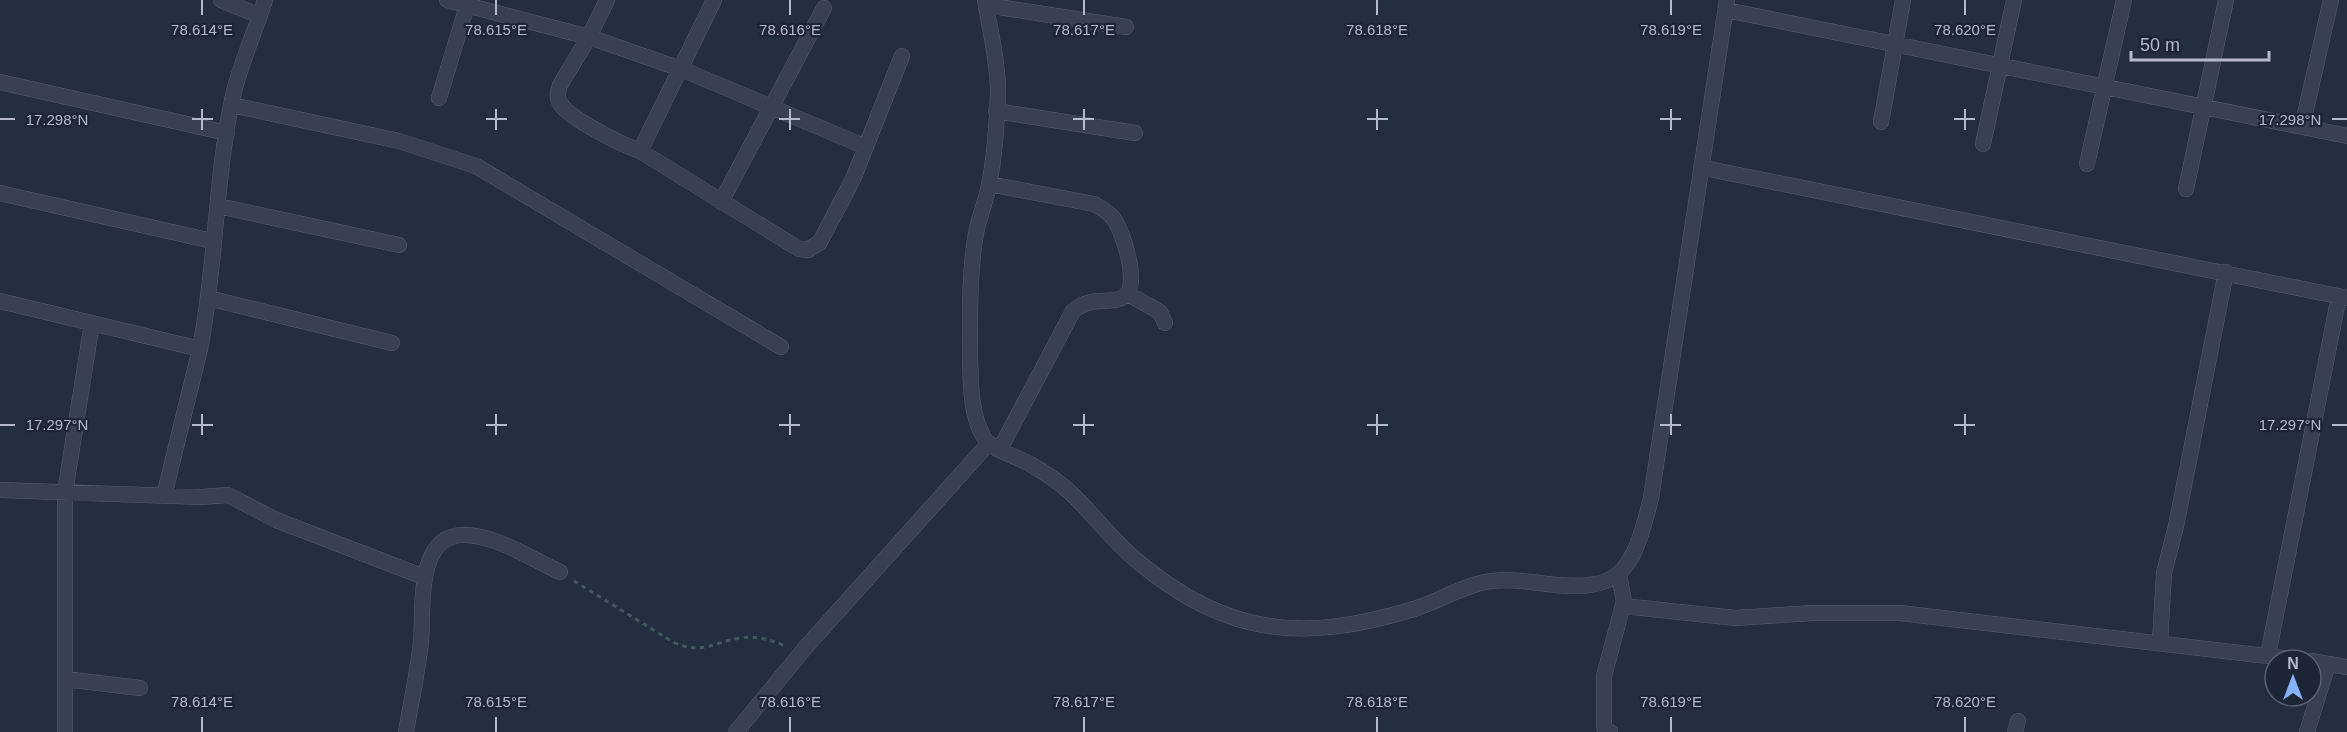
<svg xmlns="http://www.w3.org/2000/svg" width="2347" height="732" viewBox="0 0 2347 732" font-family="Helvetica,sans-serif">
<rect width="100%" height="100%" fill="#232e3f"/>
<g fill="none" stroke-linecap="round" stroke-linejoin="round">
<g stroke="#555e6d" stroke-width="16">
<path id="minor" d="M221,0L260,16
M447,0L589,37L681,69L866,147
M607,0L589,37L560,85C558,91 556,97 560,103C569,119 623,145 640,151L799,249L808,250L820,242L853,179L902,56
M985,0C990,30 998,62 998,92C997,123 995,155 989,185C986,201 979,217 976,233C969,274 970,316 970,357C971,384 970,412 983,436C990,450 1017,456 1030,464C1044,472 1059,482 1071,493C1093,514 1112,540 1136,560C1227,636 1302,643 1414,609C1436,602 1456,590 1477,584C1497,578 1519,580 1539,583C1621,594 1632,575 1651,498L1727,0
M986,5L1126,27
M1726,10L2347,136
M0,82L227,133
M439,98L467,6
M232,105L399,141L476,166L781,347
M996,111L1135,133
M1881,122L1903,0
M2302,127L2331,0
M1983,144L2014,0
M640,151L714,0
M2087,164L2124,0
M1704,168L2347,298
M989,184L1094,204C1101,208 1108,211 1113,218C1123,230 1140,285 1125,296C1112,306 1093,294 1073,311L1000,449
M2186,189L2226,0
M0,193L212,241
M721,202L824,8
M218,206L399,245
M1128,294L1160,312L1165,323
M208,298L392,343
M0,301L200,349C216,267 215,182 232,100C239,66 255,33 265,0
M0,490L201,497L228,495L276,520L424,577
M164,496L200,349
M1623,606L1736,618L1812,613H1900L2301,660
M2160,642L2164,573L2176,526L2226,272
M2268,655L2339,296
M2311,661L2347,667
M65,679L140,688
M65,732V492L92,323
M406,732C411,702 418,671 421,641C424,608 415,533 466,535C498,536 531,559 560,572
M736,732L805,648L989,443
M1610,732L1604,727V676L1624,601L1619,575
M2015,732L2018,721
M2307,732L2328,664"/>
</g>
<path stroke="#43595d" stroke-width="3" stroke-dasharray="4.5 4.5" stroke-linecap="butt" d="M574,581L673,642C703,655 711,643 740,638C756,635 771,640 785,646"/>
<use href="#minor" stroke="#37414f" stroke-width="15"/>
</g>
<path fill="none" stroke="#b3bbca" stroke-width="2" d="M202,0V15M496,0V15M790,0V15M1084,0V15M1377,0V15M1671,0V15M1965,0V15M202,109V130M496,109V130M790,109V130M1084,109V130M1377,109V130M1671,109V130M1965,109V130M0,119H15M192,119H213M486,119H507M779,119H800M1073,119H1094M1367,119H1388M1660,119H1681M1954,119H1975M2332,119H2347M202,414V435M496,414V435M790,414V435M1084,414V435M1377,414V435M1671,414V435M1965,414V435M0,425H15M192,425H213M486,425H507M779,425H800M1073,425H1094M1367,425H1388M1660,425H1681M1954,425H1975M2332,425H2347M202,717V732M496,717V732M790,717V732M1084,717V732M1377,717V732M1671,717V732M1965,717V732"/>
<g font-size="15" text-anchor="middle" fill="#b3bbca" stroke="#1c2634" stroke-width="4.5" stroke-linejoin="round" paint-order="stroke">
<text x="202" y="35">78.614°E</text>
<text x="496" y="35">78.615°E</text>
<text x="790" y="35">78.616°E</text>
<text x="1084" y="35">78.617°E</text>
<text x="1377" y="35">78.618°E</text>
<text x="1671" y="35">78.619°E</text>
<text x="1965" y="35">78.620°E</text>
<text x="57" y="125">17.298°N</text>
<text x="2290" y="125">17.298°N</text>
<text x="57" y="430">17.297°N</text>
<text x="2290" y="430">17.297°N</text>
<text x="202" y="707">78.614°E</text>
<text x="496" y="707">78.615°E</text>
<text x="790" y="707">78.616°E</text>
<text x="1084" y="707">78.617°E</text>
<text x="1377" y="707">78.618°E</text>
<text x="1671" y="707">78.619°E</text>
<text x="1965" y="707">78.620°E</text>
</g>
<g transform="translate(2293 678)"><circle r="28" fill="#1c2634" stroke="#586270" stroke-width="1.5"/>
<path d="M0-4.5L10 22L0 15L-10 22Z" fill="#86b2fc"/>
<text y="-9" font-size="16" font-weight="bold" text-anchor="middle" fill="#b3bbca">N</text>
</g>
<path d="M2131 51v9h138v-9" fill="none" stroke="#b3bbca" stroke-width="3"/>
<text x="2140" y="51" font-size="18" fill="#b3bbca" stroke="#1c2634" stroke-width="4.5" paint-order="stroke">50 m</text>
</svg>
